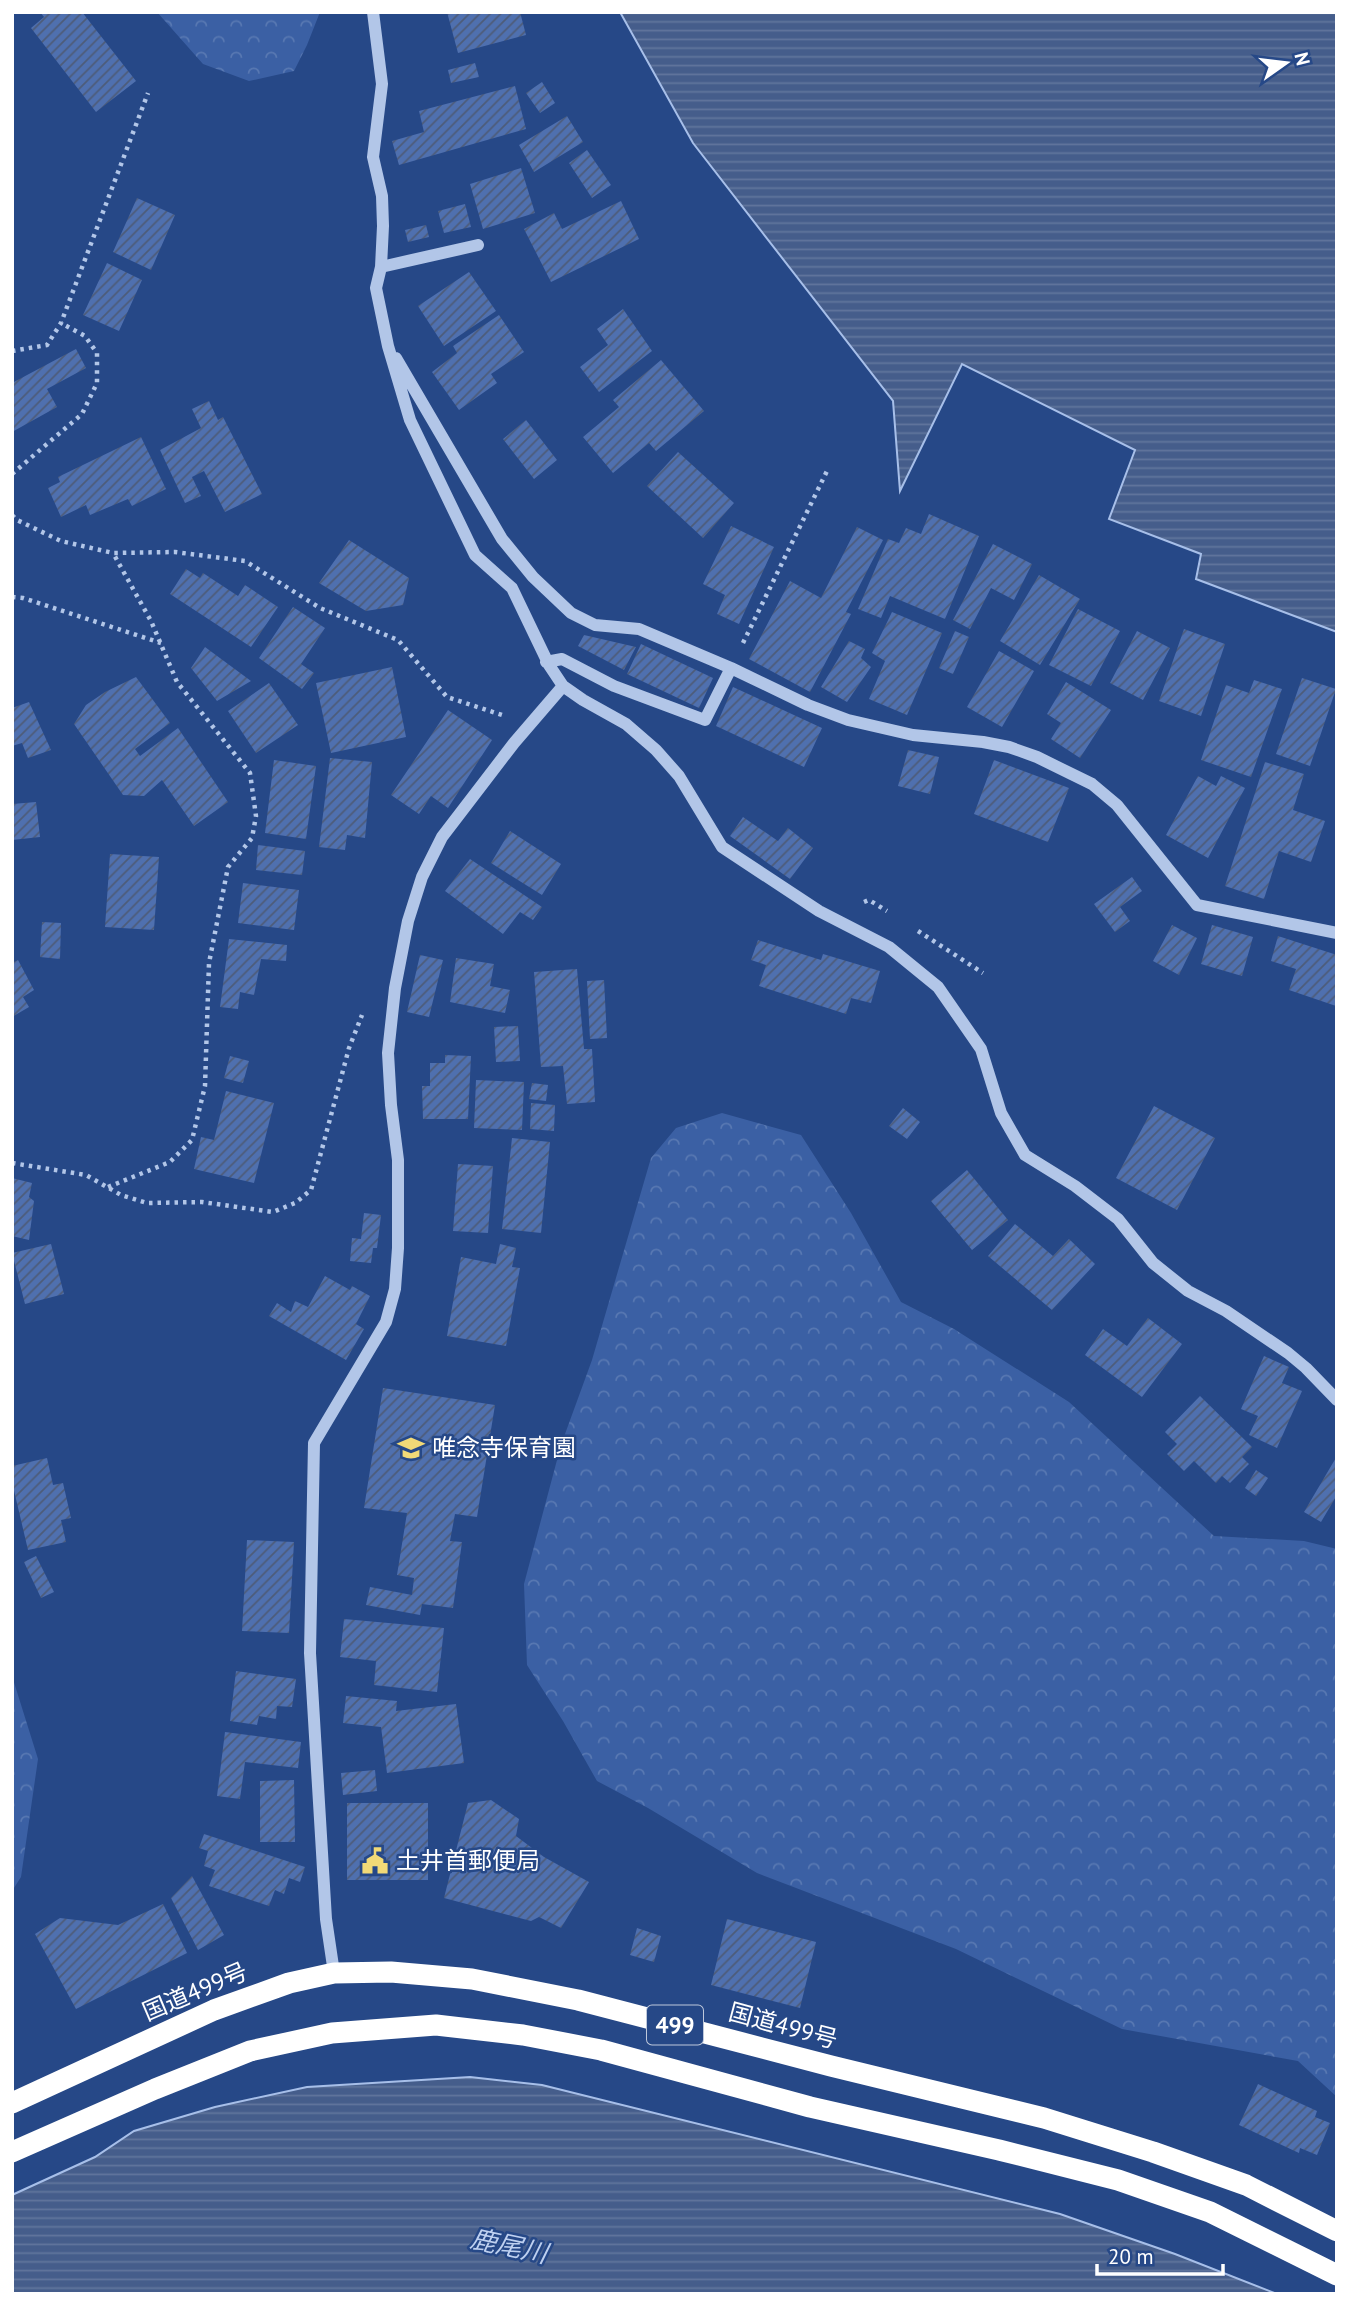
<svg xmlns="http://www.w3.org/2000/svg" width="1349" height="2306" viewBox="0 0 1349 2306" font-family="'PT Sans','Noto Sans JP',sans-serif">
<defs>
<pattern id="forest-crowns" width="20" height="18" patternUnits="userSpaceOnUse" patternTransform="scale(1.75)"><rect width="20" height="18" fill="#3b60a4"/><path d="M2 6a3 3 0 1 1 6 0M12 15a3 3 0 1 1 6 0" fill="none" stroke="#5878b2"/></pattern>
<pattern id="water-rules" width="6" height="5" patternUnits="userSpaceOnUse" patternTransform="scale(1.75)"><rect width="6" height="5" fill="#455d8b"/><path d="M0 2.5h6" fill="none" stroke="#61759c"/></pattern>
<pattern id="building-hatch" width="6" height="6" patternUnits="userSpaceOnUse" patternTransform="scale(1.75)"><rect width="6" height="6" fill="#4f70af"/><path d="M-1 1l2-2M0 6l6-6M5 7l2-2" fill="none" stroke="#4d5c79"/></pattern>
</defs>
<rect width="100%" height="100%" fill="#264887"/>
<path fill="url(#forest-crowns)" d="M157,12H320L307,45L294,71L249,81L203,64Z
M722,1113L801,1135L851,1213L901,1302L954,1329L1069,1402L1214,1536L1304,1541L1337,1549V2097L1298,2061L1122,2029L956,1949L757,1873L648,1808L597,1781L563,1721L527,1665L524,1584L561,1445L592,1360L651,1158L676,1128Z
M12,1676L38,1759L21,1877L12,1891Z"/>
<path fill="url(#water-rules)" stroke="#a7bfe9" stroke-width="2" d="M620,12H1337V632L1196,579L1201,554L1109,519L1135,450L962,364L900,491L893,401L693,143Z
M470,2077L542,2085L1060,2214L1175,2254L1277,2294H12V2195L95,2157L134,2131L215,2107L307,2087Z"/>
<path fill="url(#building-hatch)" d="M40,12H82L136,81L96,112L31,28L44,17Z
M447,12H520L526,35L458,53Z
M475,63L479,77L451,83L448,70Z
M542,82L555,103L540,113L526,93Z
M515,86L526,129L399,165L392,141L424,132L419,111Z
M567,116L583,142L534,172L519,145Z
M587,150L611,185L592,198L569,163Z
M521,168L535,213L483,229L470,184Z
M137,198L175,215L151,270L113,252Z
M621,201L639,239L551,282L524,229L554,213L562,229Z
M465,204L471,227L444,233L438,211Z
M426,225L429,237L408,242L405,230Z
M107,263L142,280L119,331L83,315Z
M469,272L496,311L444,346L418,306Z
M623,309L652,351L599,392L580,367L608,345L597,329Z
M499,315L524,352L491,374L497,383L459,410L432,372L457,353L453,346Z
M76,349L86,368L47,389L57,407L12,432V383Z
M661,360L704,411L656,451L649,443L613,473L583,437L619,407L613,400Z
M209,401L218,420L223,417L262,494L225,512L204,471L192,477L201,496L185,503L160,450L201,428L192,409Z
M526,420L557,460L534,479L503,439Z
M141,437L166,489L132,506L128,499L90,515L86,505L61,517L48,488L60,482L58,477Z
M678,452L734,503L703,538L647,486Z
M929,514L979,536L945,619L890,596L881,618L858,609L888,539L899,543L906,528L921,534Z
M731,526L774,547L739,624L717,614L725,595L703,584Z
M857,527L883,540L846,612L851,614L810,692L749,659L790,581L821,598Z
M349,540L409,578L403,605L366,611L319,583Z
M993,544L1032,564L1014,600L991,588L970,629L953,620Z
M186,569L200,578L203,573L238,596L245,585L278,607L251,647L170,594Z
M1039,575L1080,599L1040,665L1000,641Z
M293,607L325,628L301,664L314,673L302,689L259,658Z
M1078,609L1120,631L1091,686L1049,665Z
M892,612L942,633L907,715L869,699L885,661L872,653Z
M1184,629L1225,644L1201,716L1159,701Z
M955,631L969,637L953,674L939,668Z
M1137,631L1170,648L1143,700L1110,683Z
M584,635L636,647L624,670L578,646Z
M849,641L865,649L861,658L871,667L847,702L821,687Z
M641,644L713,678L699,708L627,674Z
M205,647L251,681L217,701L191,668Z
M999,651L1034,671L1002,727L967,707Z
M392,667L406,737L331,753L316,683Z
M136,677L170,723L135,749L140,756L178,728L228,802L194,826L162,780L144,796L123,795L74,724L86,705L105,692Z
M1302,678L1336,689L1310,766L1276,754Z
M1254,680L1282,689L1251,777L1201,760L1226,685L1249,693Z
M1066,682L1111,710L1080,758L1051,739L1061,723L1047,714Z
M269,683L298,725L256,753L228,711Z
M733,687L822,728L804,767L716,726Z
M29,702L51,750L28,758L22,743L12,746V708Z
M448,710L492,740L448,808L431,796L419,814L391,795Z
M908,750L939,757L930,794L898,786Z
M330,758L372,762L365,838L347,835L345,850L319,847Z
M274,760L316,766L306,839L265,833Z
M994,760L1069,788L1048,842L974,814Z
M1265,762L1304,774L1293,810L1325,821L1311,862L1279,851L1264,899L1225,886Z
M1198,776L1216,786L1221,776L1245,788L1208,858L1166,835Z
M36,802L40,837L12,840V804Z
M743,817L778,841L788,828L813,848L790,879L730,836Z
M510,831L561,864L542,895L491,863Z
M258,845L305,851L302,875L256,870Z
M110,854L159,857L154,930L105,927Z
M470,859L542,907L533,920L520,912L503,934L445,891Z
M1132,877L1142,891L1120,907L1130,921L1115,932L1094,904Z
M243,883L299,890L294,930L238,923Z
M42,922L61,923L60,959L40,957Z
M1172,925L1197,938L1179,975L1153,961Z
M1212,925L1253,937L1242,976L1201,964Z
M1278,936L1337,955L1336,1006L1289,990L1296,969L1271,961Z
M229,939L287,945L286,961L261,959L254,995L240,992L238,1009L220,1007Z
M758,940L821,960L823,954L880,971L871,1003L851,998L846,1014L759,986L766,965L751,960Z
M420,955L443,960L429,1017L407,1012Z
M456,958L494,964L490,986L510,990L505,1013L450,1002Z
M18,960L34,990L23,997L29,1007L12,1017V963Z
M577,969L584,1049H592L595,1102L567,1104L563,1066L541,1067L534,972Z
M604,980L607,1038L590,1039L587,981Z
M518,1026L520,1061L496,1062L494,1027Z
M445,1055L471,1056L468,1119H423L422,1086H430V1063H445Z
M230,1056L249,1061L243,1083L224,1078Z
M476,1080L524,1082L522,1130L474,1128Z
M532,1083L548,1085L546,1101L529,1099Z
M226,1091L274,1103L254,1183L194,1169L201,1137L214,1140Z
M531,1103L555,1105L554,1131L530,1129Z
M1154,1106L1215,1138L1177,1210L1116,1178Z
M903,1108L920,1122L907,1139L889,1126Z
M512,1138L550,1142L541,1233L502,1229Z
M458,1164L493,1166L488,1233L453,1231Z
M967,1170L1008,1220L972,1250L931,1201Z
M12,1178L32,1183L29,1197L34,1201L29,1240L12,1236Z
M364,1213L381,1215L377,1248H373L371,1263L350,1261L352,1238L361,1239Z
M1015,1224L1053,1256L1069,1239L1095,1264L1052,1310L988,1256Z
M51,1244L64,1294L25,1304L12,1253Z
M500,1244L516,1248L512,1267L520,1268L506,1346L447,1336L461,1257L496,1264Z
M325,1276L350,1290L352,1286L370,1296L356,1324L364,1329L346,1360L269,1316L277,1303L291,1312L295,1301L308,1307Z
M1148,1318L1182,1344L1142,1397L1085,1355L1103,1329L1127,1346Z
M1264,1356L1289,1367L1282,1383L1302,1391L1277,1448L1249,1435L1258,1416L1241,1409Z
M383,1388L495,1405L477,1517L455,1514L450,1541L462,1542L453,1608L422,1604L420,1615L366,1605L370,1587L412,1595L414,1578L397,1575L407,1513L364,1508Z
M1200,1396L1252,1447L1242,1457L1249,1464L1230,1483L1222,1476L1216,1483L1194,1461L1184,1471L1167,1454L1177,1444L1165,1432Z
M1337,1456V1495L1321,1522L1304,1512Z
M47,1458L53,1485L63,1483L71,1518L61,1520L66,1542L28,1550L12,1482V1466Z
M1256,1470L1268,1478L1256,1496L1245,1488Z
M247,1540L294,1542L289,1633L242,1631Z
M36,1556L54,1592L41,1598L24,1562Z
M344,1619L444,1628L437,1692L374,1685L376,1661L340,1657Z
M236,1671L296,1679L292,1707L277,1706L276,1719L259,1716L257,1725L230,1721Z
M346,1696L397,1701L396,1711L456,1704L464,1763L387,1773L381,1727L343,1723Z
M225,1732L301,1742L298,1768L245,1762L240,1799L217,1796Z
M375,1770L377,1791L343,1795L341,1773Z
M294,1780L295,1842H260V1781Z
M491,1800L519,1819L516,1836L544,1857L589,1882L561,1928L539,1917L531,1921L444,1898L468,1803Z
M347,1803H428V1880H347Z
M204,1834L305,1867L300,1882L289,1878L284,1894L275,1890L269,1906L209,1886L215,1870L204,1866L208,1851L199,1848Z
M192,1876L224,1935L198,1950L171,1898Z
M163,1904L187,1953L76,2009L35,1934L60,1918L118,1925Z
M727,1919L816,1942L800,2008L711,1985Z
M637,1928L661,1936L654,1962L630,1955Z
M1258,2084L1317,2111L1315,2117L1330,2123L1317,2155L1300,2148L1299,2153L1239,2125Z"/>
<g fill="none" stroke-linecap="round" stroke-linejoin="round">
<path stroke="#b2c6e8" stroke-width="4.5" stroke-dasharray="3.5 5" stroke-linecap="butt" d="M12,351L47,345L61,323L148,93
M12,474L82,414L97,383V353L85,336L61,323
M12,515L17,520L61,541L113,553L175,552L245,561L320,608L398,640L447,697L502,715
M12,597L23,598L161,643
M743,643L827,471
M864,902L869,900L887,911
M918,931L983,973
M12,1163L86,1175L121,1195L147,1203L202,1202L273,1212L295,1203L311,1190L349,1048L362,1015
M108,1187L170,1162L192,1140L205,1086L209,963L228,867L252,838L256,816L250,773L177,682L151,621L113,553"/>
<path stroke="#b2c6e8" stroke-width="12" d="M373,12L382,84L373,157L382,196L383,226L381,267L376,288L388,346L410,420L475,555L512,588L549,665L563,686L583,700L626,724L656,750L679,776L722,847L819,911L889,947L938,987L981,1049L1001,1113L1025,1155L1075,1186L1118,1219L1153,1263L1188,1291L1226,1311L1288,1353L1306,1368L1337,1400
M381,267L478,245
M396,358L502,539L533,577L571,613L595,625L639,629L731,668L808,705L848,720L913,735L983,742L1009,747L1037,757L1092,784L1117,805L1197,905L1337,933
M546,662L562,659L614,686L705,720L731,668
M334,1973L326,1919L310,1653L314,1443L386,1322L395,1289L398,1248V1160L391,1105L388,1053L395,988L408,921L422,877L442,837L514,743L563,686"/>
<path stroke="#fff" stroke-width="21" d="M12,2103L214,2010L289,1983L334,1973L391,1972L472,1979L578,2000L831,2066L1044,2118L1153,2152L1246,2185L1337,2231
M12,2152L155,2089L250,2051L332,2033L436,2025L523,2035L601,2050L810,2107L999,2150L1118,2180L1210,2212L1337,2275"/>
</g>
<defs>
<g id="school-bare" transform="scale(2.1)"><path d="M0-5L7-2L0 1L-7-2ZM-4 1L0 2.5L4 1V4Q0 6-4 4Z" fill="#f1d977" stroke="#264887" stroke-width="2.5" paint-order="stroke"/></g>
<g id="civic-bare" transform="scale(2.1)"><path d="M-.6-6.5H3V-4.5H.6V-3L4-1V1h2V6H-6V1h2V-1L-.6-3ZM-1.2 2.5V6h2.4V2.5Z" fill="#f1d977" stroke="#264887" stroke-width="2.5" paint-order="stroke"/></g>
</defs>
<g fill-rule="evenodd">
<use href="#school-bare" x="411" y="1448"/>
<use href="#civic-bare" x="375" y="1861"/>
</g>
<g text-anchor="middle" stroke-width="5" stroke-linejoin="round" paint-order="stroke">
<rect fill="#264887" stroke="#bec8db" stroke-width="2" x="647" y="2005.5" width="56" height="39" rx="5"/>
<g font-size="23" font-weight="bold" fill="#fff">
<text x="675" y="2033">499</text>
</g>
<g font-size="24" fill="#fff" stroke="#264887" text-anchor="start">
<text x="432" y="1456">唯念寺保育園</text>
<text x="396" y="1869">土井首郵便局</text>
</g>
<g font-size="24" fill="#fff" stroke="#264887">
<text transform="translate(195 1992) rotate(-23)" y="8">国道499号</text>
<text transform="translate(783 2026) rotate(15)" y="8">国道499号</text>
</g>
<g font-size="26" font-style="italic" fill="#bed0f0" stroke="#264887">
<text transform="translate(509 2246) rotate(12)" y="9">鹿尾川</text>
</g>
</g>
<rect width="1349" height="2306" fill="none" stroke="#ffffff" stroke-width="28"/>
<g transform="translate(1286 63) rotate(76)" stroke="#264887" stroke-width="5" paint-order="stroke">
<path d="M0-5L12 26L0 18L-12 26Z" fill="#ffffff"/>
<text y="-10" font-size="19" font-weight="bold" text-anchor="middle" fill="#ffffff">N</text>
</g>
<path d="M1097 2264v10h126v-10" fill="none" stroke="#ffffff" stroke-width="3.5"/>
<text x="1108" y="2264" font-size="21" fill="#ffffff" stroke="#264887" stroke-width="5" paint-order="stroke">20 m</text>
</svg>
